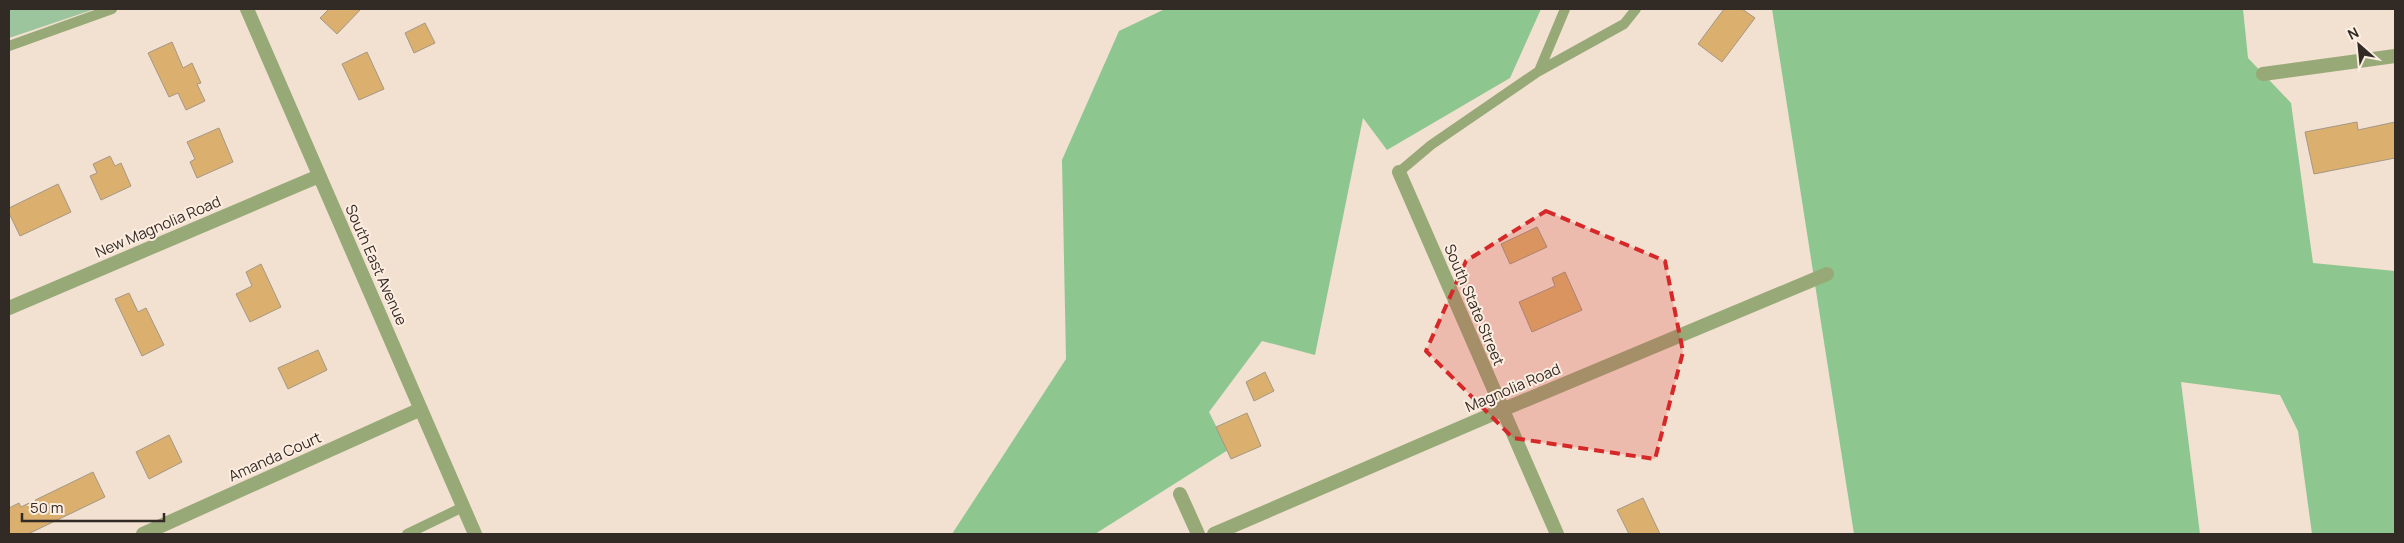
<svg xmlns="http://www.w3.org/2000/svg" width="2404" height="543" viewBox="0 0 2404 543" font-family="Manrope,sans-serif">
<rect width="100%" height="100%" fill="#f2e0d0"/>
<path fill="#9cc49d" d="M9,9H95L9,38Z"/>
<path fill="#8dc78f" d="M1165,9H1541L1510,78L1387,150L1363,118L1315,355L1262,341L1209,412L1228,450L1095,534H952L1066,359L1062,160L1119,31Z
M1772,9H2243L2248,58L2291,103L2313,263L2395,271V534H2312L2298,431L2280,395L2181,382L2200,534H1854Z"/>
<path fill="#dbaf6d" stroke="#a49886" d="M329,9H361L337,34L320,18Z
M1724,9H1742L1755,18L1722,62L1698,44Z
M425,23L435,43L414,53L405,33Z
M172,42L183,68L192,63L201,83L197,84L205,101L186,110L178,93L169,97L148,53Z
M367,52L384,89L359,100L342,64Z
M2357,122L2358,130L2395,122V158L2314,174L2305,132Z
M219,128L233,162L197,178L190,162L195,159L187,142Z
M110,156L115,166L121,163L131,186L101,200L90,176L97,173L93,164Z
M58,184L71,212L20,236L9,213V208Z
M1537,227L1547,247L1510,264L1501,244Z
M261,264L281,307L250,322L236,294L252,286L246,272Z
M1565,272L1582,310L1532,332L1519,302L1555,286L1552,278Z
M129,293L138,312L146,308L164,345L142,356L115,299Z
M318,350L327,370L288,389L278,368Z
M1265,372L1274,391L1254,401L1246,382Z
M1247,413L1261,446L1231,459L1216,427Z
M169,435L182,462L149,479L136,452Z
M93,472L105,497L28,534H9V508L19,503L21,507Z
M1643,498L1660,534H1629L1617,510Z"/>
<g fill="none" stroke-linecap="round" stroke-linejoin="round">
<path stroke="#98a978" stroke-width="10" d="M9,46L112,9
M1539,71L1565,9
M1399,172L1431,145L1539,71L1624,24L1636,9
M407,534L463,507"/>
<path stroke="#98a978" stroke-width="14" d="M247,9L475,534
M2263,74L2395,56
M1399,172L1557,534
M9,308L319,176
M1180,494L1198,534
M143,534L421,409
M1214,534L1502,410L1827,274"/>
</g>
<path fill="#d62828" fill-opacity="0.2" stroke="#d62828" stroke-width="4" stroke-dasharray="10 6" stroke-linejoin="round" d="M1546,211L1665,261L1683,352L1655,459L1513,438L1426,351L1466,261Z"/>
<g text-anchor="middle" stroke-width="4" stroke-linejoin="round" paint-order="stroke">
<g font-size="15" fill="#322b25" stroke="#fdeee1">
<text transform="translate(158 227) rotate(-23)" y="5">New Magnolia Road</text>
<text transform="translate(376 265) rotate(66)" y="5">South East Avenue</text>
<text transform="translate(1474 305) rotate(67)" y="5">South State Street</text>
<text transform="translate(1513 388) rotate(-23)" y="5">Magnolia Road</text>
<text transform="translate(275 457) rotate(-24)" y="5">Amanda Court</text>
</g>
</g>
<rect width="2404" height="543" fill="none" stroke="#322b25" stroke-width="20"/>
<g transform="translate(2359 45) rotate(333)" stroke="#fdeee1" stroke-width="4" paint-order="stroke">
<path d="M0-4L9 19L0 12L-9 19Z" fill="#322b25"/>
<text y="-8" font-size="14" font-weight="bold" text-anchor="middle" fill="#322b25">N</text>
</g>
<path d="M22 513v8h142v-8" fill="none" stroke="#322b25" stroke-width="2.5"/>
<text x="30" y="513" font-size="15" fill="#322b25" stroke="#fdeee1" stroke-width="4" paint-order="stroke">50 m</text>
</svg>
